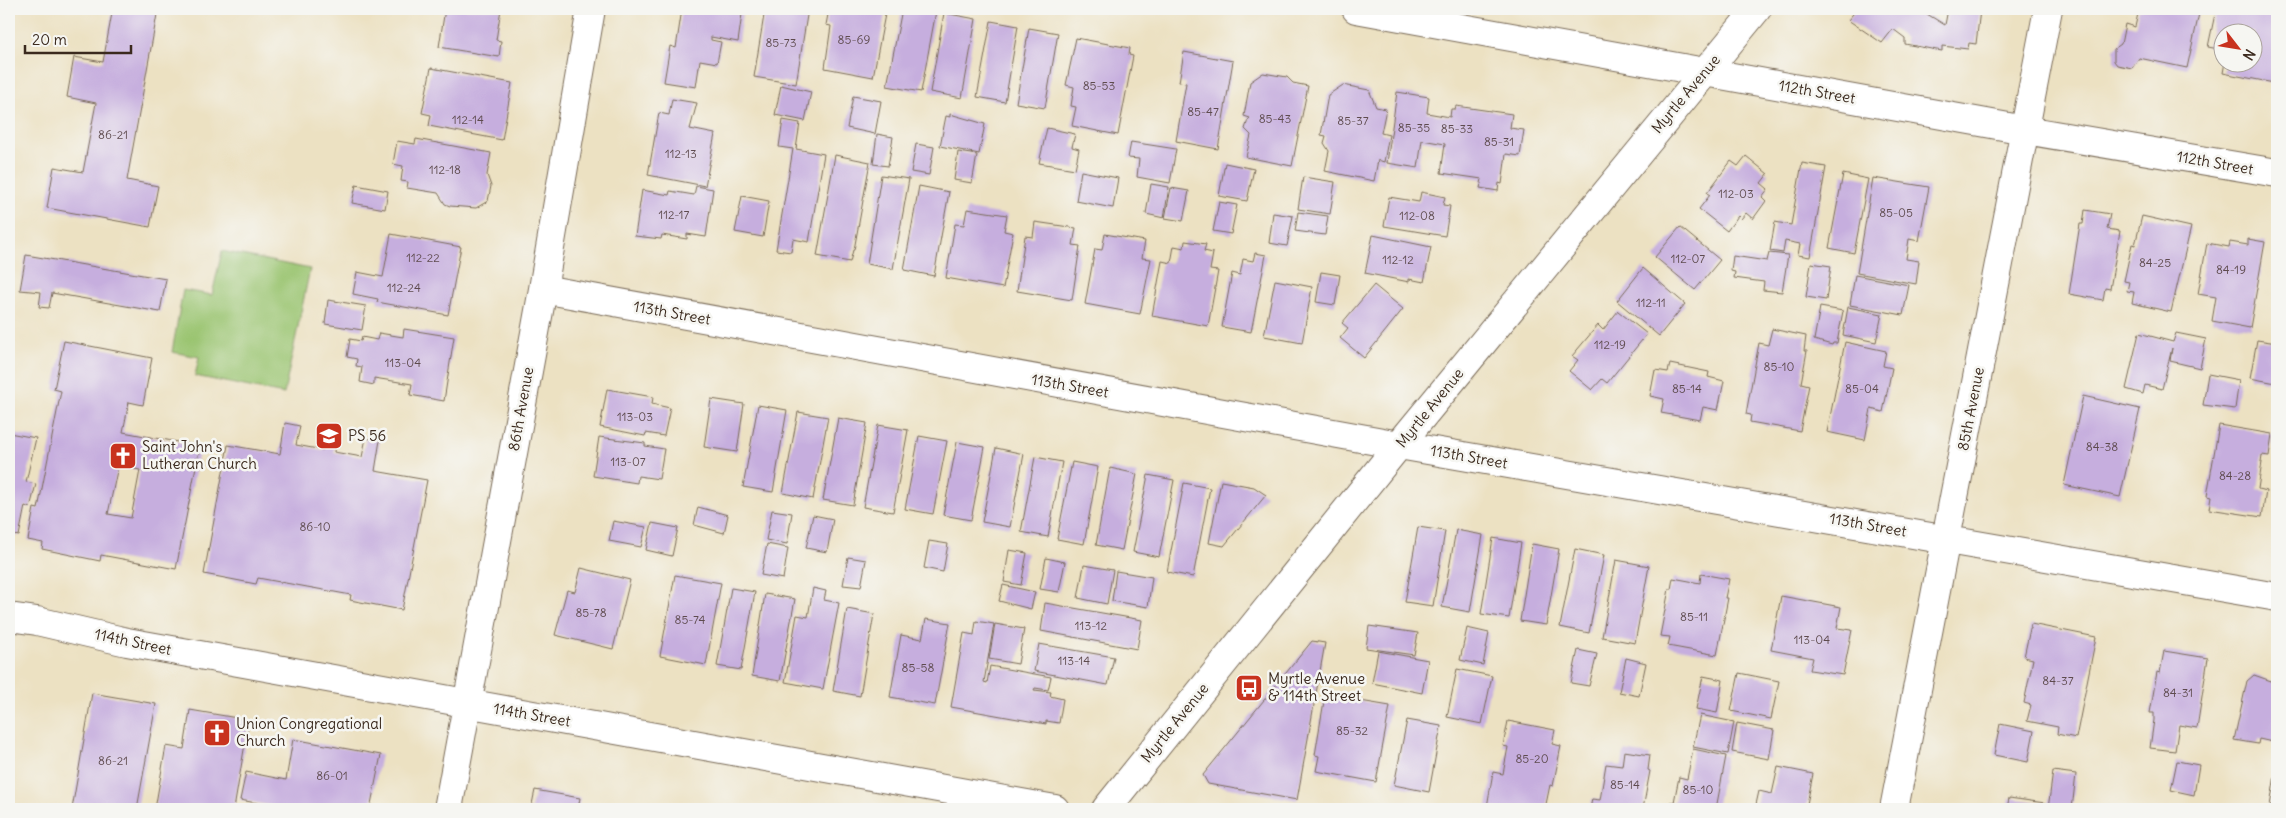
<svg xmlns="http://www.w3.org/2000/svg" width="2286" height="818" viewBox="0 0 2286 818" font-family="Delius,sans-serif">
<rect width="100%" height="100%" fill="#f6f6f2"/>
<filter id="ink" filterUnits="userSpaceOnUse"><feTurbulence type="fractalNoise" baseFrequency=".02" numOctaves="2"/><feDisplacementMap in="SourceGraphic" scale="10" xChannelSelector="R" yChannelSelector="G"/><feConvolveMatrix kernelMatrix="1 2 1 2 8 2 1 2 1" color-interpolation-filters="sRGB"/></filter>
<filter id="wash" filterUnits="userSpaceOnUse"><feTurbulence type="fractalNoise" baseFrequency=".0096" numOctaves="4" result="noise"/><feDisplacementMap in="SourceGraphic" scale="20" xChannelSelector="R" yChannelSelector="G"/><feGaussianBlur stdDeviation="1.12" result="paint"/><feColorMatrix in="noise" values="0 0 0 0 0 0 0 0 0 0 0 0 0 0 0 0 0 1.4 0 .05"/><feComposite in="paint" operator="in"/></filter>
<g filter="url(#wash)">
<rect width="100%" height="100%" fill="#ece1c2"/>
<path fill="#9ac470" stroke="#6a7747" d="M222,251L310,269L284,394L195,376L199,357L172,352L183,290L212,295Z"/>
<g id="blocks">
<path fill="#c6aede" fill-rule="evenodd" d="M96,9H158L127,180L158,186L150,227L47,208L54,167L83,172L96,103L67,97L74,57L103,62L112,13Z
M445,9H501L496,40L501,41L499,57L439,47Z
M682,9H740L739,14H742L738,42L711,37V40L721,42L717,63L700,60L696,87L664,82L670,46L676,48Z
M765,9H808L796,84L754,77Z
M829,9H886L873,77L825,68L831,26L826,25Z
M902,9L936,11L921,92L887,86Z
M1857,9H1931L1927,14L1945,25L1948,9L1980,10L1976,44L1969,43L1968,49L1942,46V51L1905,44V38L1893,29L1882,43L1848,20Z
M2139,9H2200L2187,68L2139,58L2132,68L2117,65L2114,61V49L2121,44L2125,24L2135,27Z
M2216,9H2277V69L2274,83L2223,73L2225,62H2254V32H2224V50L2208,47Z
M944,13L976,19L962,98L930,92Z
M991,21L1018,26L1005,102L977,97Z
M1029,28L1058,33L1045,108L1016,103Z
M1076,38L1130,48L1129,55L1133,56L1118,135L1072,126L1076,107L1071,106L1074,87L1066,85Z
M1184,52L1233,61L1218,149L1176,141L1186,83L1179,82Z
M431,68L512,83L502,140L429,126L431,115L422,113Z
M1263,73L1287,77L1293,83L1308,86L1292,166L1246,157L1251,135L1245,129L1248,120L1250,118L1244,116L1250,82Z
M781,85L811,92L805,121L775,115Z
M1343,85L1369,90L1376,107L1386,109L1381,133L1389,135L1384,162L1378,160L1374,181L1325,171L1329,151L1324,143L1326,136L1321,135L1328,95Z
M1397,92L1429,97L1427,113L1450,117L1451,109H1455L1456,106L1512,114L1510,128L1524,130L1520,156L1506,154L1502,184L1499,183L1498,191L1480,188L1482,179L1441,173L1445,144L1422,140L1418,168L1387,163Z
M853,96L881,101L875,134L847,128Z
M672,99L697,103L690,129L715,134L705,186L648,175L659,113L669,115Z
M950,114L985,124L979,154L940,146L946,116L950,117Z
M783,120L800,123L796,149L824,154L809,242L793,239L791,252L776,250L793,149L779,147Z
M1047,128L1075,134L1072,147L1079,149L1075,169L1039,163Z
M877,134L893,137L888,166L873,164Z
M416,139L491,153L487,175L491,186L488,201L476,208L450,206L445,204L438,193L407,188L408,182L401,181L403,166L393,164L397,141L415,144Z
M1131,142L1176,149L1170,183L1137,177L1139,159L1128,158Z
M916,144L934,147L929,175L911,172Z
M958,152L977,155L972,183L954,180Z
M835,155L870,162L854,250H853L850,262L817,256Z
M1746,156L1768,174L1761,183L1768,189L1762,197L1766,201L1753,219L1746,213L1741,219L1738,216L1727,231L1699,209L1710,195L1707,193L1731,161L1738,166Z
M1225,163L1254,169L1247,201L1219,196Z
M1802,163L1826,167L1810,257L1798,255L1800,244L1785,241L1783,253L1770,251L1775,222L1791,225Z
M1081,171L1118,178L1113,208L1076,201Z
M1843,174L1868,179L1854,253L1829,248Z
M881,175L909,179L893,269L867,264Z
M1303,177L1335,182L1330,214L1298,209Z
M1873,178L1929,187L1919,241L1909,239L1906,259L1919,261L1916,284L1857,273Z
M1151,184L1169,187L1164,218L1146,214Z
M356,185L388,191L385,209L352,203Z
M696,186L713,189L706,237L687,234V239L662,235L661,239L635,236L642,190L669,195L670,191L694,195Z
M919,186L949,192L934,276L904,270Z
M1171,188L1189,191L1183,221L1165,218Z
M1421,192L1445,197L1443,205L1450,206L1445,236L1384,226L1389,197L1419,202Z
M742,196L769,201L763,237L735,232Z
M1219,202L1237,205L1231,234L1213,231Z
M967,209L1007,215L1004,231L1013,233L1003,288L946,278L955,224L964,225Z
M2085,210L2110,214L2107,229L2120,231L2110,289L2105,288L2103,300L2069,294L2080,224H2083Z
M1298,212L1328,216L1325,235L1295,231Z
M1273,213L1293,216L1287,246L1269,243Z
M2142,216L2191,227L2171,312L2132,303L2134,292L2127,291L2129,282L2124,281L2132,244L2135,245Z
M1035,222L1076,228L1073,245L1080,246L1072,300L1017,291L1025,236L1033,237Z
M1680,227L1720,260L1695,290L1655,257Z
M391,234L461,247L448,315L377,302L378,299L353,294L357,272L383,277Z
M1105,234L1145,241L1142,258L1151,259L1140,314L1085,304L1095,249L1102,250Z
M1373,235L1431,247L1424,282L1409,279V282L1365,273Z
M2248,239L2265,242L2250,328L2212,321L2216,297L2198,294L2207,243L2229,247L2230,242L2248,245Z
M1185,241L1206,244L1204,251L1213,253L1210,270L1218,271L1208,326L1152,316L1162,261L1171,263L1174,246L1184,248Z
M1255,253L1266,255L1251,332L1222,327L1232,273L1240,275L1243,259L1253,261Z
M1769,253L1788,255L1782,292L1763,290L1764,282L1734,278L1735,272L1731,271L1733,256L1767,261Z
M26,255L166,279L160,312L52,293L49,308L39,307L41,292L20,290Z
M1811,263L1831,266L1826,300L1806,297Z
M1643,268L1685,304L1659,336L1617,301Z
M1321,272L1340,275L1335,305L1316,302Z
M1855,275L1909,285L1903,315L1850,305Z
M1275,280L1312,287L1302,343L1264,336Z
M1374,285L1403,309L1364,358L1340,338L1348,328L1342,323Z
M328,300L366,306L362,330L325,324Z
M1820,307L1843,311L1837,343H1833L1832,345L1814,340Z
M1848,307L1882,314L1876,342L1843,335Z
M1618,311L1647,334L1607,383L1602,379L1592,390L1569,371L1578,360L1572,356L1598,325L1603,330Z
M404,329L454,337L444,401L410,395L412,384L374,378V385L360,382L362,367L356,366L357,359L347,357L350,339L361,341L362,337L377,340L379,333L403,337Z
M1772,329L1806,336L1804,351H1807L1801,383L1809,385L1800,431L1750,422L1751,415L1746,414L1759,343L1768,345Z
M2139,333L2173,342L2176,333L2206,339L2200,368L2170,361L2172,348L2162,389L2145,385L2143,394L2126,389Z
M2257,340L2277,343L2276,383L2250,378Z
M64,341L152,358L143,405L129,402L123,432L200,446L176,569L101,555L100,561L42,549L43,543L28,540L34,508L38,509L61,391L54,389ZM118,466L140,470L131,518L108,514Z
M1845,342L1886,351L1883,366L1892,368L1883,412L1871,409L1865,440L1827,432Z
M1670,364L1709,372L1708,377L1724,381L1718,410L1703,407L1700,420L1661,413L1664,399L1650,396L1655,370L1668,372Z
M2208,374L2239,380L2235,409L2203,405Z
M607,389L653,397L652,404L670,408L664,436L646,433L645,436L600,427Z
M2083,396L2140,409L2120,497L2064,485Z
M711,399L744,404L737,452L704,447Z
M758,405L787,410L773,492L743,487Z
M798,412L828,417L813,499L783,493Z
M838,418L867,423L853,505L823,500Z
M285,423L300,426L296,445L323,450L324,443L335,444L334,452L362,457L366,438L380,440L375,471L427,480L402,610L350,600L351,595L258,578L256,584L204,574L228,445L280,454Z
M878,425L908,430L893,512L863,507Z
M2219,425L2272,434L2269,456L2262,455L2261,462H2262L2258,489L2266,491L2262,517L2209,509L2211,497L2207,496Z
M9,433L36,438L26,482L36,484L30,508L25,506L19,536L9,534Z
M919,436L947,441L933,514L905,509Z
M599,437L645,443V446L664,449L659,479L638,476L637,483L593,476Z
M957,442L985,447L971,520L943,515Z
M996,448L1024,454L1010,527L982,522Z
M1035,457L1062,462L1048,537L1021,532Z
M1072,462L1098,467L1084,544L1057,539Z
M1110,468L1137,474L1122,550L1096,545Z
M1148,475L1174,480L1159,557L1133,552Z
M1221,481L1254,487L1266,495L1224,546L1209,543Z
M1184,483L1210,488L1193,577L1167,572Z
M698,507L728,515L724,533L694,525Z
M772,510L792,513L787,544L766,540Z
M813,515L833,519L827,552L806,548Z
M613,521L646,527L641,547L609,541Z
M652,523L678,528L672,556L646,550Z
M1418,527L1445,531L1433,606L1405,602Z
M1456,530L1483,535L1470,612L1442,607Z
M1493,538L1521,543L1509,618L1481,614Z
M929,541L948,544L943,572L924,568Z
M767,544L788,548L783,579L761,575Z
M1532,544L1559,549L1546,625L1520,621Z
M1575,549L1604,555L1589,633L1560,627Z
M1009,550L1027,553L1021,585L1004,582Z
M848,557L866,560L861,587L843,585Z
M1046,558L1065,562L1059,592L1040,589Z
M1616,560L1649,566L1635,643L1602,637Z
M1084,565L1113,570L1107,604L1078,598Z
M581,568L630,580L613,649L555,635L567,590L575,592Z
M1116,571L1152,577L1148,607L1112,601Z
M1701,574L1729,579L1725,598H1728L1717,655L1668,646L1670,637L1660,636L1669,589H1671L1673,578L1700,583Z
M675,575L721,583L706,665L660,656Z
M1003,585L1035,592L1031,609L999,601Z
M731,588L755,592L741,670L717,666Z
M813,588L826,591L824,600L839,603L823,689L785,682L797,615L808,617Z
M765,594L795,599L780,681L752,676Z
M1781,596L1841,607L1837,628L1852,630L1843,675L1810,670L1813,658L1771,650Z
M1045,603L1142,620L1137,649L1041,631Z
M847,609L874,614L860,696L833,691Z
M926,619L950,623L935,705L890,697L901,635L922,639Z
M976,621L994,624L984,682L987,683L990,666L1051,677L1048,690L1035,688L1034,690L1051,692L1050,696L1063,699L1059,723L1046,721V724L951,707L964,633L974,635Z
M995,624L1024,629L1018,664L989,659Z
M2031,624L2096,637L2076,738L2057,734L2058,727L2027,721L2031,705L2024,703L2033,659L2024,657Z
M1369,626L1418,633L1414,655L1366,648Z
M1467,628L1489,633L1483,665L1460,660Z
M1312,641L1325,643L1297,800L1208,784L1203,775Z
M1039,644L1114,657L1108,685L1034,671Z
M1578,650L1597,654L1589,686L1571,683Z
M1378,651L1428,660L1422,693L1372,683Z
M2164,651L2208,658L2197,728L2179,725L2175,751L2150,748L2154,720V713H2150L2157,672L2160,673Z
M1626,658L1646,663L1639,696L1619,692Z
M1457,669L1492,676L1482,724L1447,717Z
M1739,673L1779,681L1771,719L1731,711Z
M2254,675L2277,683V743L2259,739L2258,744L2234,740L2247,681Z
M1703,676L1723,680L1717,713L1696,709Z
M92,693L156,704L137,809H72Z
M1325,695L1390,706L1376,782L1316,771L1319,756L1315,755Z
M190,710L249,720L234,809H155L166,746L184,749Z
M1700,715L1734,722L1728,754L1693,747Z
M1407,720L1441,726L1429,792L1394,785Z
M1508,721L1555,730L1552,744L1561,746L1553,786L1550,785L1545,809H1500L1487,807L1493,772L1503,774L1508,747L1503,746Z
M1737,723L1774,730L1769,759L1732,752Z
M2000,724L2034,731L2028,762L1994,755Z
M293,739L381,755L370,809H290L240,800L246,772L286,780Z
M1693,749L1726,756L1716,809H1668L1670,802H1674L1679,777L1687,779Z
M1624,751L1650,755L1648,770L1650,771L1643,809H1590L1592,799L1600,800L1606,764L1622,766Z
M2177,761L2199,765L2194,795L2171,790Z
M1778,767L1813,774L1806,809H1755L1759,791L1772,794Z
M2053,771L2076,774L2072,809H2048Z
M2275,775H2277V807L2270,806Z
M535,790L580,798L578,809H531Z
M2009,798L2045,803L2044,809H2007Z"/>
</g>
</g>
<g filter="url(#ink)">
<use href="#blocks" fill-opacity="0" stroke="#796a57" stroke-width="1"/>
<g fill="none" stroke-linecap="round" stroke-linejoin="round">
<g stroke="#796a57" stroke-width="30">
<path id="street" d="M1356,9L2025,130L2277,173
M543,289L1399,445L2277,597
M9,617L37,621L127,642L1055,809
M448,809L543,289L591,9
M1894,809L2048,9"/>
</g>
<g stroke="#796a57" stroke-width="30">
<path id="primary" d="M1106,809L1399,445L1757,9"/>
</g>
<use href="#street" stroke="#fff" stroke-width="28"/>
<use href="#primary" stroke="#fff" stroke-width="28"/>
</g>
</g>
<defs>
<g id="school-square" transform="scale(1.4375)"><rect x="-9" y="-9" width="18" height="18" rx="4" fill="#c8321e" stroke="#f6f6f2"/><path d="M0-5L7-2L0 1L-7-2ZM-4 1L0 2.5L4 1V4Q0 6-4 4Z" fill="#fff"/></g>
<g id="church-square" transform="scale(1.4375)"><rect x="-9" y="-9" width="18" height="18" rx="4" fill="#c8321e" stroke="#f6f6f2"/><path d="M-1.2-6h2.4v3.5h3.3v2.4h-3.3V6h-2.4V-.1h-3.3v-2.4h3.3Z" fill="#fff"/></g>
<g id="bus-square" transform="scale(1.4375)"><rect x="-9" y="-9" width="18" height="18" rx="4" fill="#c8321e" stroke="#f6f6f2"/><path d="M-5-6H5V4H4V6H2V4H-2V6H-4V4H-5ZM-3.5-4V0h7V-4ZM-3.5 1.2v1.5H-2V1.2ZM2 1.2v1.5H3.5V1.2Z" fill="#fff"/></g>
</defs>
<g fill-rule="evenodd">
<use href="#school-square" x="329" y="436"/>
<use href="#church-square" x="123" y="456"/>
<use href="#bus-square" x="1249" y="688"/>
<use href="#church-square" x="217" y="733"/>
</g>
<g text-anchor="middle" stroke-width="5" stroke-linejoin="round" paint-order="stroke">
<g font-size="12" fill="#5e4b4e">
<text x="854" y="44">85-69</text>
<text x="781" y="47">85-73</text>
<text x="1099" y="90">85-53</text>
<text x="1203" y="116">85-47</text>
<text x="1275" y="123">85-43</text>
<text x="468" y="124">112-14</text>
<text x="1353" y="125">85-37</text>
<text x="1414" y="132">85-35</text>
<text x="1457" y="133">85-33</text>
<text x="113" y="139">86-21</text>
<text x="1499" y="146">85-31</text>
<text x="681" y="158">112-13</text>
<text x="445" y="174">112-18</text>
<text x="1736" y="198">112-03</text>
<text x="1896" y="217">85-05</text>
<text x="674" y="219">112-17</text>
<text x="1417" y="220">112-08</text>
<text x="423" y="262">112-22</text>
<text x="1688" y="263">112-07</text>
<text x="1398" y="264">112-12</text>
<text x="2155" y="267">84-25</text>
<text x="2231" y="274">84-19</text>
<text x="404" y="292">112-24</text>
<text x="1651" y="307">112-11</text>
<text x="1610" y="349">112-19</text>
<text x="403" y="367">113-04</text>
<text x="1779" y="371">85-10</text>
<text x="1687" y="393">85-14</text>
<text x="1862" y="393">85-04</text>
<text x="635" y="421">113-03</text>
<text x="2102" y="451">84-38</text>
<text x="628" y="466">113-07</text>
<text x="2235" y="480">84-28</text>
<text x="315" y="531">86-10</text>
<text x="591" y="617">85-78</text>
<text x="1694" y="621">85-11</text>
<text x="690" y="624">85-74</text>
<text x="1091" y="630">113-12</text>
<text x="1812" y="644">113-04</text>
<text x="1074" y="665">113-14</text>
<text x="918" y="672">85-58</text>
<text x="2058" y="685">84-37</text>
<text x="2178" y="697">84-31</text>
<text x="1352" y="735">85-32</text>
<text x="1532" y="763">85-20</text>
<text x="113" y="765">86-21</text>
<text x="332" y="780">86-01</text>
<text x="1625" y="789">85-14</text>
<text x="1698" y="794">85-10</text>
</g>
<g font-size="15" fill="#3b2a1e" stroke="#f6f6f2">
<text transform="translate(1817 92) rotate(10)" y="5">112th Street</text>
<text transform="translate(1686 94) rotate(-50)" y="5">Myrtle Avenue</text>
<text transform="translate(2215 163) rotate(10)" y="5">112th Street</text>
<text transform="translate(672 313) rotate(10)" y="5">113th Street</text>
<text transform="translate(1070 386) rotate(10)" y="5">113th Street</text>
<text transform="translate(1430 408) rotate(-51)" y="5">Myrtle Avenue</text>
<text transform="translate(521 409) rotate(-80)" y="5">86th Avenue</text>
<text transform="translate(1971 409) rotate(-79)" y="5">85th Avenue</text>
<text transform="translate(1469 457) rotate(10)" y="5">113th Street</text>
<text transform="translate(1868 525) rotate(10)" y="5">113th Street</text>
<text transform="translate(133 642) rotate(12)" y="5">114th Street</text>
<text transform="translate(532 715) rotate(10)" y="5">114th Street</text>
<text transform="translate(1175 723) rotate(-51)" y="5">Myrtle Avenue</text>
</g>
<g font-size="15" fill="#3b2a1e" stroke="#f6f6f2" text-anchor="start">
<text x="348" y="441">PS 56</text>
<text x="142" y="452">Saint John's<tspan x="142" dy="17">Lutheran Church</tspan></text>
<text x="1268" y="684">Myrtle Avenue<tspan x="1268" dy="17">&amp; 114th Street</tspan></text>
<text x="236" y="729">Union Congregational<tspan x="236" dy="17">Church</tspan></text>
</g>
</g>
<rect width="2286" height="818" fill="none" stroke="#f6f6f2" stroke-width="30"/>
<g transform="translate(2238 48) rotate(121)"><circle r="24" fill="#f6f6f2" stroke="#aba49d"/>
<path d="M0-4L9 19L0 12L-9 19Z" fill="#c8321e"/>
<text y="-8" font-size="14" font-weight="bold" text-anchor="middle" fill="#3b2a1e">N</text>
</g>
<path d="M25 45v8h106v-8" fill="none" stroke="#3b2a1e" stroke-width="2.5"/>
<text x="32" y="45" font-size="15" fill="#3b2a1e" stroke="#f6f6f2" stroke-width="4" paint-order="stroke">20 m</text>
</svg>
